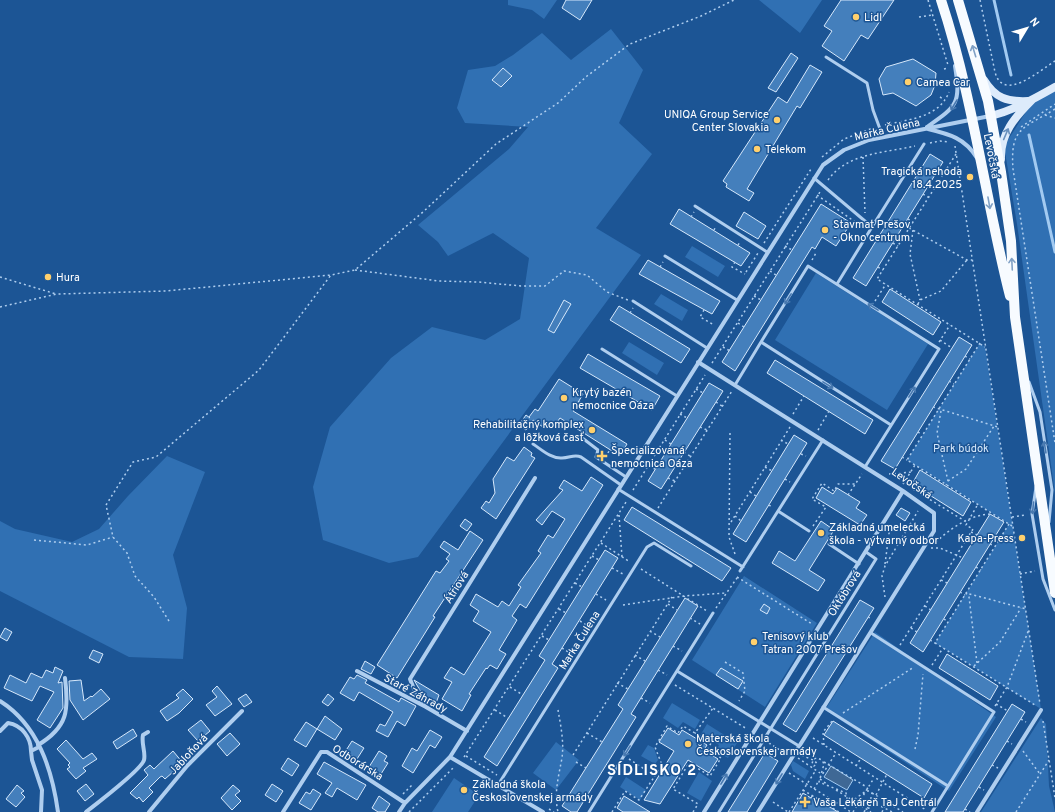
<svg xmlns="http://www.w3.org/2000/svg" width="1055" height="812" viewBox="0 0 1055 812" font-family="Overpass,sans-serif">
<rect width="100%" height="100%" fill="#1c5595"/>
<path fill="#3070b3" d="M508,0H557L544,19L532,10L508,5Z
M759,0H822L800,33Z
M611,29L643,70L619,123L652,154L596,228L641,255L418,557L389,563L323,540L313,487L330,427L391,358L432,327L485,340L520,319L529,258L493,233L448,256L438,242L418,225L509,149L528,127L465,123L457,108L468,70L495,66L513,55L542,33L571,60Z
M1055,83V493L1017,224L1004,146L1031,104Z
M692,246L725,266L718,277L685,257Z
M816,273L928,344L887,410L775,340Z
M661,294L688,310L682,321L654,304Z
M629,342L664,363L657,375L622,353Z
M980,343L985,347L1041,709L935,643L1009,524L907,460Z
M167,456L205,472L173,555L187,608L183,659L129,657L0,591V521L15,529L72,542L99,529L128,496Z
M744,576L817,623L765,707L692,660Z
M875,632L996,717L949,791L825,710Z
M672,703L700,720L695,729L683,722L678,728L663,718Z
M1041,718L1046,724L1049,786L1055,812H981Z
M707,724L737,743L728,758L716,751L719,745L701,734Z
M556,742L579,760L556,790L533,773Z
M648,745L654,748L658,760L655,764L641,756Z
M793,761L809,771L805,779L793,771L791,765Z
M699,772L712,781L701,801L687,793Z
M626,777L646,790L640,800L620,787Z
M454,778L479,795L468,812H432Z"/>
<path fill="#3f6895" stroke="#a2caf1" d="M831,766L853,780L847,790L824,777Z"/>
<g fill="none" stroke-linecap="round" stroke-linejoin="round">
<path stroke="#a2caf1" stroke-width="3" d="M994,0L1011,75
M1029,135L1055,252"/>
</g>
<path fill="#447fbc" stroke="#d6e8fb" d="M566,0H592L580,20L562,8Z
M841,0H894L868,39L861,35L844,61L822,46L832,31L824,26Z
M791,53L798,58L776,92L768,88Z
M913,59L936,73L935,85L931,95L916,106L893,93L883,95L879,79L886,67Z
M810,65L822,72L800,108L797,106L747,189L754,193L749,201L726,187L727,184L723,181L778,97L787,103Z
M503,68L512,76L501,87L492,80Z
M930,154L943,162L866,286L853,278Z
M821,204L851,223L836,246L822,237L815,249L812,247L735,371L722,362Z
M679,209L750,253L741,266L670,224Z
M744,212L766,226L758,239L736,226Z
M648,260L720,301L712,314L639,274Z
M890,289L941,322L933,335L882,302Z
M564,300L571,304L554,333L548,330Z
M619,306L690,349L681,363L610,320Z
M959,337L972,345L895,469L881,461Z
M588,354L660,396L652,410L580,368Z
M775,360L873,420L865,434L767,373Z
M559,379L583,394L573,411L627,444L620,456L560,418L553,428L545,423L543,427L533,420L526,430L519,425L526,415L530,418L529,417L535,409L538,411Z
M709,383L723,391L661,489L648,481Z
M794,435L807,443L746,542L733,534Z
M524,447L532,453L531,456L535,458L496,519L481,508L486,501L489,503L495,493L493,479L507,457L514,461Z
M920,470L971,502L963,516L912,484Z
M591,477L603,485L526,608L520,604L512,616L517,620L499,650L506,654L497,669L490,665L487,669L486,668L469,694L471,695L462,711L442,699L452,682L444,678L451,667L464,675L491,632L473,621L479,611L470,605L476,594L498,607L502,601L509,606L521,587L518,585L541,553L538,551L548,535L553,538L565,519L552,511L542,525L536,520L563,490L559,488L564,480L582,491Z
M822,487L833,494L837,488L860,502L856,508L867,515L860,525L816,498Z
M632,507L731,568L722,581L624,520Z
M901,508L910,513L905,521L896,515Z
M990,514L1004,522L923,652L910,643Z
M465,519L472,524L467,531L460,526Z
M821,521L834,530L809,570L825,580L818,591L772,563L779,551L795,561Z
M470,531L483,540L433,616L435,617L397,678L377,665L436,571L440,573L449,561L446,559L450,554L440,547L444,541L458,550Z
M605,550L618,558L552,664L558,668L497,766L484,757L545,660L539,656Z
M685,598L698,606L631,714L636,717L631,725L577,812H571L562,806L623,709L618,705Z
M860,600L874,608L796,732L783,724Z
M764,604L770,608L767,614L760,610Z
M5,628L12,632L7,641L0,637Z
M93,650L103,654L99,663L89,658Z
M947,654L998,686L990,700L939,668Z
M365,661L375,667L371,674L361,669Z
M55,667L63,671L58,683L62,682L63,708L50,728L37,720L54,692L40,686L32,701L4,688L10,675L26,683L31,673L42,678L46,670L53,673Z
M721,668L743,681L738,689L716,675Z
M357,675L367,680L365,683L399,702L401,698L416,706L405,726L397,721L388,737L376,731L380,724L385,726L393,712L359,692L354,701L340,693L350,677L354,679Z
M81,680L84,701L91,696L92,697L101,689L110,699L83,720L70,700L69,681Z
M414,680L439,695L436,703L430,701L428,704Z
M217,686L232,704L215,716L206,705L217,697L212,691Z
M183,689L193,699L179,713L167,721L160,711L179,698L176,695Z
M246,694L252,702L244,707L238,699Z
M328,694L334,699L328,706L322,702Z
M1012,704L1025,712L1007,741L963,812H945Z
M325,716L342,729L335,740L317,729Z
M201,720L210,731L198,741L188,730Z
M833,721L932,784L924,798L824,735Z
M306,722L317,729L306,747L294,740Z
M668,728L679,735L682,730L707,745L704,750L718,759L709,773L688,760L660,804L644,800L674,751L659,742Z
M133,729L137,736L117,749L113,742Z
M430,730L442,737L435,748L430,745L413,773L402,766L412,748L417,751Z
M230,733L240,744L227,756L217,744Z
M66,740L83,759L92,753L97,759L83,768L86,771L76,779L67,769L70,767L68,765L70,763L57,749Z
M352,741L364,748L357,759L345,752Z
M173,751L183,763L165,779L162,776L160,777L149,788L153,792L143,802L139,797L137,799L130,793L148,775L144,770L150,765L154,769Z
M379,751L387,756L384,761L388,763L381,774L369,767Z
M765,753L778,761L747,812H728Z
M288,758L299,765L292,776L281,769Z
M324,762L366,785L357,800L337,788L332,797L325,793L332,783L317,774Z
M86,784L94,794L85,801L77,791Z
M272,784L283,791L276,802L265,795Z
M17,785L24,791L21,793L25,797L16,807L6,799Z
M233,785L240,791L235,795L241,801L232,810L221,798Z
M313,789L321,794L311,810L299,803L306,792L310,794Z
M803,793L811,798L812,796L838,812H792Z
M379,796L390,804L385,812H378L372,808Z
M624,796L650,812H623L617,808Z"/>
<g fill="none" stroke-linecap="round" stroke-linejoin="round">
<path stroke="#afceef" stroke-width="1.5" stroke-dasharray="2 3" stroke-linecap="butt" d="M928,0L948,65
M980,0L995,72C1003,103 1039,71 1055,61
M919,17L933,15
M944,69L948,68
M940,97L945,100
M1055,109C1023,129 1010,127 1013,169L1055,443
M1045,115L1055,118
M885,125C909,119 939,118 949,92
M1021,127L1055,104
M930,143L940,141L948,142
M955,146L1040,704
M956,154L877,279L985,347
M822,157L844,139L873,128
M863,157L865,213
M938,170L944,173
M828,180C847,153 884,153 915,146
M923,194L928,197
M817,195L858,224
M691,217L694,212
M908,219L913,222
M909,228L967,260H972
M714,230L716,226
M913,230L910,254L920,300
M764,243L811,169
M893,243L898,246
M738,245L740,242
M785,246L792,250
M812,260L816,253
M735,262L732,267L745,274
M660,267L663,262
M878,267L883,270
M355,270L439,281L478,282L521,286H545L564,271L587,275L607,292L628,300
M770,271L776,275
M746,272L758,253
M0,277L56,294
M754,296L761,300
M875,301L886,284
M918,304L920,300L941,291L967,260
M0,307L57,294L166,291L331,275L355,270L423,212L496,144L558,103L587,76L630,44L701,16L734,0
M704,310L700,317L714,325
M630,313L633,308
M738,323L744,327
M940,340L952,348
M939,342L950,325
M980,343L907,460L1012,526
M723,347L730,351
M965,356L970,359
M712,363L820,192
M949,381L954,384
M696,389L703,393
M579,402L591,409
M716,402L722,406
M933,407L998,427
M941,411L937,433L948,481L946,485
M680,414L687,418
M793,414L804,396
M700,427L707,430
M818,430L829,411
M918,432L922,435
M730,433L729,537L735,554
M665,440L671,444
M781,440L788,444
M684,452L690,456
M608,453L610,449
M801,454L806,456
M902,457L907,460
M649,466L655,469
M765,467L772,471
M889,474L911,472
M668,478L675,481
M785,479L790,482
M948,481L966,469L994,426
M903,484L915,465
M913,489L968,523
M633,490L705,375
M750,492L756,496
M848,495L862,474
M769,505L773,508
M658,508L732,391
M619,515L622,557
M735,516L741,521
M1012,517L1026,515
M731,522L790,427
M1009,524L935,643L1035,705
M813,526L826,507L812,499L822,483L834,491L838,484H855
M971,532L977,535
M34,540L87,545L113,537
M936,542C951,528 971,514 992,514
M601,543L630,562
M990,544L995,546
M931,548H940L963,558
M592,556L599,560
M885,564L890,526
M976,567L981,570
M612,568L623,574
M641,569L707,611
M1020,574L1035,571
M737,577L812,624
M941,580L947,583
M575,583L582,587
M960,592L965,595
M596,594L606,600
M885,597L882,576L885,566L918,511
M668,604L677,610
M623,605L684,596L726,593
M925,606L931,610
M716,608L737,578
M559,609L566,613
M868,617L872,619
M690,618L700,624
M944,619L948,622
M169,621L154,597L135,576L127,553L113,537L106,505L133,462L156,457L259,370L331,275
M580,621L590,627
M911,628L917,632
M650,631L660,637
M542,636L549,640
M930,640L935,643
M900,645L973,529L966,525L978,504
M673,646L682,651
M562,648L573,655
M635,655L645,661
M725,662L743,673L745,691L739,701
M977,663L969,597L966,593L1026,609
M932,665L943,648
M974,666L1000,642L1021,608
M658,670L667,675
M617,683L628,689
M675,685L747,729
M510,687L523,695
M641,698L650,703
M996,704L1008,711
M995,706L1007,687L1029,629
M495,710L508,718
M558,710C561,727 565,746 561,763C558,779 554,795 558,812
M843,713L914,667
M1021,719L1026,722
M1043,721L1055,798
M587,733L602,742
M813,738L926,810
M1007,741L1012,744
M769,743L786,754
M824,745L823,732L833,720
M915,749L918,735L923,674
M805,750L817,758
M1023,751L1040,774
M573,755L672,597
M802,755C807,759 814,758 817,764L814,766L812,764L813,760C814,759 816,758 817,758L822,760L824,764L819,782L846,793L848,804L866,791H870L872,793L868,812
M466,756L497,775
M464,757L626,502
M798,758L820,773
M629,759L655,776
M576,762L586,768
M824,762L865,786L868,789
M992,765L998,768
M856,766L861,758
M789,773L851,812
M820,778L836,753
M820,779L828,785
M979,787L984,790
M814,789L818,782
M803,790L839,812
M836,790L871,812
M872,793L903,812
M403,794L412,785
M876,795L887,774
M773,802L788,812
M549,809L554,812
M965,809L970,812
M409,812L454,767
M612,812L625,791L639,800L662,765L655,747L667,726L678,733L683,726L695,733L713,708
M693,812L698,804L673,789L689,763L710,776L721,758L708,749L711,743L695,733
M789,812L816,770
M853,812L874,778
M864,812C872,800 881,806 892,812
M882,812L887,802
M1016,812L1049,760"/>
<path stroke="#afceef" stroke-width="3" d="M826,57L867,83L873,110L883,137
M814,178L872,227L837,284
M695,206L767,252
M872,227L924,144
M665,256L737,300
M633,301L707,348
M602,349L677,396
M1029,382L1040,412L1052,490L1049,522
M735,385L761,342
M581,437L598,450L596,457L626,477
M533,444C541,449 551,459 562,458C570,458 574,454 581,457L621,485
M865,467L939,349L808,266L761,342L891,425
M1036,487L1032,514L1043,579L1055,610
M618,489L743,567
M778,511L809,531
M829,544L859,564
M740,571L823,440
M871,633L994,712L932,812
M677,671L799,746
M823,707L948,786
M498,785L647,547L654,543L691,566
M589,812L713,613
M719,812L876,559L866,552"/>
<path stroke="#afceef" stroke-width="4" d="M927,127C957,106 961,104 955,66
M928,129C949,134 965,138 977,158
M698,362L903,491L934,513V531L758,812
M357,671L426,707L467,731
M0,701C38,725 52,769 58,812
M426,707L415,692L410,679L535,478
M0,731L8,723C22,725 31,738 31,751
M38,745C68,727 69,710 65,678
M39,747L31,751L32,760L42,790L41,812
M450,757L543,812
M86,812C95,805 142,769 144,760C146,752 141,744 143,735L148,732
M149,812L187,766L242,711
M283,812L321,752H327L405,803
M399,812L405,803L450,757L823,165L844,150L869,140L990,116
M704,812L903,491
M977,812L1041,710"/>
<path stroke="#ddebfb" stroke-width="8" d="M984,80C995,98 1007,102 1028,101
M991,116C1014,110 1034,99 1055,87
M1001,159C1000,134 1015,117 1032,100"/>
<path stroke="#f7fbff" stroke-width="10" d="M941,0C973,97 985,198 1010,296
M958,0L988,101L1001,172L1011,241L1015,317L1055,593"/>
</g>
<defs><path id="oneway-shaft" d="M-6 0H5M1.5-3L5.5 0L1.5 3" fill="none" stroke-width="1.6" stroke-linecap="round" stroke-linejoin="round"/></defs>
<g stroke="#7fa0c5">
<use href="#oneway-shaft" transform="translate(974 51) rotate(-107)"/>
<use href="#oneway-shaft" transform="translate(989 203) rotate(80)"/>
<use href="#oneway-shaft" transform="translate(1012 264) rotate(-93)"/>
</g>
<g stroke="#4879b0">
<use href="#oneway-shaft" transform="translate(954 105) rotate(121)"/>
<use href="#oneway-shaft" transform="translate(788 299) rotate(122)"/>
<use href="#oneway-shaft" transform="translate(873 307) rotate(-148)"/>
<use href="#oneway-shaft" transform="translate(828 385) rotate(32)"/>
<use href="#oneway-shaft" transform="translate(912 392) rotate(-58)"/>
<use href="#oneway-shaft" transform="translate(1045 447) rotate(-99)"/>
<use href="#oneway-shaft" transform="translate(1033 508) rotate(95)"/>
<use href="#oneway-shaft" transform="translate(627 751) rotate(122)"/>
<use href="#oneway-shaft" transform="translate(724 779) rotate(-59)"/>
<use href="#oneway-shaft" transform="translate(779 779) rotate(121)"/>
</g>
<use stroke="#6991be" href="#oneway-shaft" transform="translate(1006 134) rotate(-67)"/>
<g fill="#ffd06d" stroke="#1c5595" stroke-width="1.5">
<circle cx="856" cy="17" r="4"/>
<circle cx="908" cy="82" r="4"/>
<circle cx="777" cy="120" r="4"/>
<circle cx="757" cy="149" r="4"/>
<circle cx="970" cy="177" r="4"/>
<circle cx="825" cy="230" r="4"/>
<circle cx="48" cy="277" r="4"/>
<circle cx="564" cy="398" r="4"/>
<circle cx="592" cy="430" r="4"/>
<path d="M600 450h4v4h4v4h-4v4h-4v-4h-4v-4h4z"/>
<circle cx="821" cy="533" r="4"/>
<circle cx="1022" cy="538" r="4"/>
<circle cx="754" cy="642" r="4"/>
<circle cx="688" cy="744" r="4"/>
<circle cx="464" cy="790" r="4"/>
<path d="M803 796h4v4h4v4h-4v4h-4v-4h-4v-4h4z"/>
</g>
<g text-anchor="middle" stroke-width="3" stroke-linejoin="round" paint-order="stroke">
<g font-size="11" fill="#fff" stroke="#1c5595" text-anchor="start">
<text x="864" y="21">Lidl</text>
<text x="916" y="86">Camea Car</text>
<text x="769" y="118" text-anchor="end">UNIQA Group Service<tspan x="769" dy="13">Center Slovakia</tspan></text>
<text x="765" y="153">Telekom</text>
<text x="962" y="175" text-anchor="end">Tragická nehoda<tspan x="962" dy="13">18.4.2025</tspan></text>
<text x="833" y="228">Stavmat Prešov<tspan x="833" dy="13">- Okno centrum</tspan></text>
<text x="56" y="281">Hura</text>
<text x="572" y="396">Krytý bazén<tspan x="572" dy="13">nemocnice Oáza</tspan></text>
<text x="584" y="428" text-anchor="end">Rehabilitačný komplex<tspan x="584" dy="13">a lôžková časť</tspan></text>
<text x="611" y="454">Špecializovaná<tspan x="611" dy="13">nemocnica Oáza</tspan></text>
<text x="829" y="531">Základná umelecká<tspan x="829" dy="13">škola - výtvarný odbor</tspan></text>
<text x="1014" y="542" text-anchor="end">Kapa-Press</text>
<text x="762" y="640">Tenisový klub<tspan x="762" dy="13">Tatran 2007 Prešov</tspan></text>
<text x="696" y="742">Materská škola<tspan x="696" dy="13">Československej armády</tspan></text>
<text x="472" y="788">Základná škola<tspan x="472" dy="13">Československej armády</tspan></text>
<text x="813" y="806">Vaša Lekáreň TaJ Centrál</text>
</g>
<g font-size="11" fill="#fff" stroke="#1c5595">
<text transform="translate(887 129) rotate(-13)" y="4">Marka Čulena</text>
<text transform="translate(992 156) rotate(79)" y="4">Levočská</text>
<text transform="translate(912 483) rotate(34)" y="4">Levočská</text>
<text transform="translate(456 587) rotate(-58)" y="4">Átriová</text>
<text transform="translate(844 593) rotate(-58)" y="4">Októbrová</text>
<text transform="translate(579 640) rotate(-58)" y="4">Marka Čulena</text>
<text transform="translate(416 693) rotate(28)" y="4">Staré Záhrady</text>
<text transform="translate(188 754) rotate(-47)" y="4">Jabloňová</text>
<text transform="translate(358 762) rotate(32)" y="4">Odborárska</text>
</g>
<g font-size="11" fill="#d6e8fb" stroke="#1c5595">
<text x="961" y="452">Park búdok</text>
</g>
<g font-size="15" font-weight="bold" letter-spacing="1" fill="#fff" stroke="#1c5595">
<text x="652" y="775">SÍDLISKO 2</text>
</g>
</g>
<g transform="translate(1027 28) rotate(52)" stroke="#1c5595" stroke-width="3" paint-order="stroke">
<path d="M0-3L7 15L0 10L-7 15Z" fill="#ffffff"/>
<text y="-6" font-size="11" font-weight="bold" text-anchor="middle" fill="#ffffff">N</text>
</g>
</svg>
